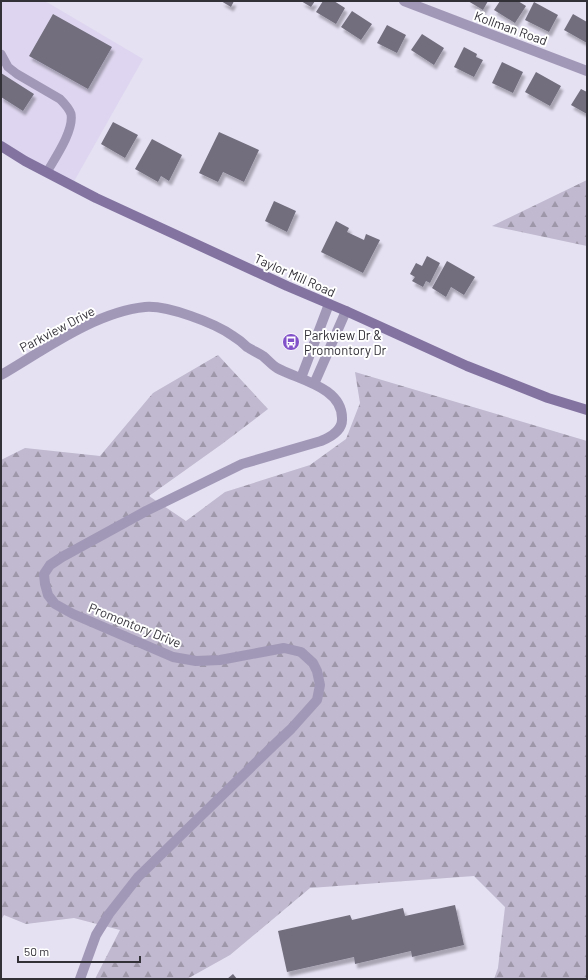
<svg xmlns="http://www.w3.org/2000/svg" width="588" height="980" viewBox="0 0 588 980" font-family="Barlow,sans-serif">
<defs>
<pattern id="forest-firs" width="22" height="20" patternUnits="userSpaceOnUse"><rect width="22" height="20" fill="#c0b9cf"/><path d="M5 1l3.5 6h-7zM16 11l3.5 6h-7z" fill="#9d97a9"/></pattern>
<filter id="shadow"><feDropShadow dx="2.5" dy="4.5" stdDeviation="1" flood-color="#0004"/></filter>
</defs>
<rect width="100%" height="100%" fill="#e5e0f2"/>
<path fill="#ded6f0" d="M1,1H45L143,59L72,185L1,146Z"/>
<path fill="url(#forest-firs)" d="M587,180V246L492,226Z
M218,355L268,409L222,444L149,496L186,521L225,492L310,465L346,439L360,403L355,372L587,441V979H494L498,968L505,907L474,876L310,888L230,955L187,979H95L120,930L74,918L26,924L4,915L1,920V460L25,448L100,456L153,393Z"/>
<path fill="#726e7e" filter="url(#shadow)" d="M221,1H234L231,7Z
M301,1H315L311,7Z
M323,1H334L345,8L336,24L316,12Z
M468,1H488L483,10Z
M500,1H518L526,6L515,23L494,10Z
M534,2L558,15L549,32L525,20Z
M352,11L372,24L361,40L341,27Z
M53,14L112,47L88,89L29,56Z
M573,14L587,22V43L564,30Z
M387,25L406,35L397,53L377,43Z
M422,34L444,48L434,65L411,50Z
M464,47L477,54L476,57L483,60L474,77L454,67Z
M502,62L523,72L513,93L492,83Z
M536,72L561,86L550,106L525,92Z
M1,73L34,94L23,111L1,97Z
M581,89L587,92V114L571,105Z
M113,122L138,135L125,158L101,144Z
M219,132L259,150L244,182L223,172L218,182L199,173Z
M152,139L182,155L169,181L161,176L158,182L135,169Z
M274,201L296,211L287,232L265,221Z
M336,221L349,228L347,232L364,240L366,234L380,240L363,273L321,252Z
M427,256L440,263L430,283L426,281L423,287L412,281L415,277L410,274L416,263L422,266Z
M447,261L475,277L464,295L451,287L446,297L432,288Z
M455,905L464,945L412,957L411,951L355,964L354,957L287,972L278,931L350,915L352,920L403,908L405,916Z
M233,974L237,979H227Z"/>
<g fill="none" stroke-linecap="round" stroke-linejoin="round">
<path stroke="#a198b7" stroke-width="9" d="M1,54L8,67L17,74L60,99C64,103 69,108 71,114C74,131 55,158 47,172"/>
<path stroke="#a198b7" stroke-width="10" d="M404,1L587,71
M1,375C44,350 95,312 145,307C167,305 215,323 233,336C238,339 243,343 247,347C252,350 258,353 263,356C268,360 272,365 277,368C299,380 342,387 342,418C343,430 331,437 321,441L242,464L146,511L62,557L50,565L44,574L45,584L48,595L55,604L73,614L173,657L196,661L220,660L284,648L301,652L313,663L317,671L320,685L317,700L291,729L275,744L138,877L109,914L96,935L80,979
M301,378L329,304
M314,384L346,311"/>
<path stroke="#8273a0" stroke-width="10" d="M1,146L25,161L96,198L287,286L346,311L467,366L548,398L587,410"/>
</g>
<defs>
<g id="bus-disc" transform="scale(0.9)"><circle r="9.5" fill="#8151c9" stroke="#fff"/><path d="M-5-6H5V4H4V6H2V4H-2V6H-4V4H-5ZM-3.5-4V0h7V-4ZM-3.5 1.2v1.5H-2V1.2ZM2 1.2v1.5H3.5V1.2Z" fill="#fff"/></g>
</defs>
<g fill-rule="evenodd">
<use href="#bus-disc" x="291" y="342"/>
</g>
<g text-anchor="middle" stroke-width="4" stroke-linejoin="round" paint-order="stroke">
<g font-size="13" fill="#333138" stroke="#fff">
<text transform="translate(511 28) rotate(20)" y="5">Kollman Road</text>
<text transform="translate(295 275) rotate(24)" y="5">Taylor Mill Road</text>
<text transform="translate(57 329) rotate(-28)" y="5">Parkview Drive</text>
<text transform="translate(135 625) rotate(22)" y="5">Promontory Drive</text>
</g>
<g font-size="13" fill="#333138" stroke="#fff" text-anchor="start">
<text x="304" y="340">Parkview Dr &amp;<tspan x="304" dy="15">Promontory Dr</tspan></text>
</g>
</g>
<rect width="588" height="980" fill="none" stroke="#333138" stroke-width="4"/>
<path d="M18 956v6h122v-6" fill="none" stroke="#333138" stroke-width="2"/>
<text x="24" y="956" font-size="12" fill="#333138" stroke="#ffffff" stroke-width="3" paint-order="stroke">50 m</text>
</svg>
